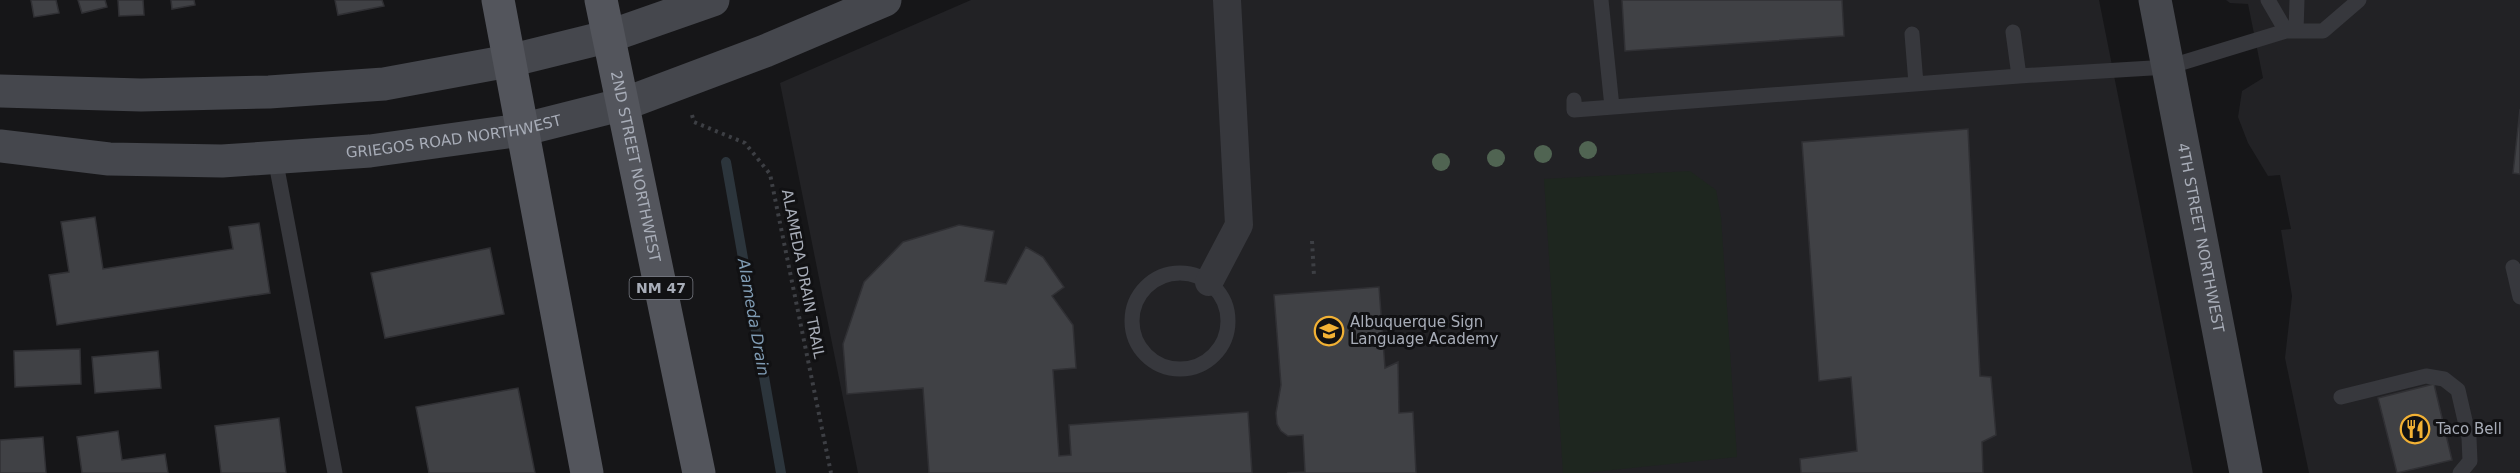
<svg xmlns="http://www.w3.org/2000/svg" width="2520" height="473" viewBox="0 0 2520 473" font-family="'DejaVu Sans',sans-serif">
<rect width="100%" height="100%" fill="#161618"/>
<path fill="#222225" d="M971,0H2099L2193,473H858L780,83Z
M2226,0H2520V473H2309L2285,358L2292,296L2281,230L2291,229L2280,175L2268,176L2248,143L2238,117L2242,91L2263,78L2248,4L2230,3Z"/>
<path fill="#1e261f" d="M1690,171L1716,190L1721,217L1737,457L1584,473H1563L1544,179Z"/>
<g fill="none" stroke-linecap="round" stroke-linejoin="round">
<path stroke="#2c353c" stroke-width="10" d="M726,162L781,473"/>
</g>
<path fill="#404145" stroke="#303034" stroke-width="1.5" d="M31,0H56L59,13L34,17Z
M78,0H105L107,7L82,13Z
M118,0H143L144,15L119,16Z
M171,0H194L195,5L172,9Z
M335,0H382L384,6L338,15Z
M1622,0H1842L1844,36L1625,51Z
M2520,109V174L2513,173Z
M1968,129L1980,376L1991,377L1996,435L1982,442L1983,473H1801L1800,459L1857,451L1851,377L1819,381L1802,142Z
M95,217L103,269L233,249L229,227L259,223L270,293L57,325L49,275L69,272L61,222Z
M959,225L994,231L985,281L1006,284L1026,247L1043,257L1064,287L1052,296L1073,325L1076,368L1053,370L1059,456L1071,455L1069,425L1248,412L1252,473H929L923,388L847,394L843,344L864,282L903,242Z
M490,248L504,314L385,338L371,273Z
M1379,287L1385,368L1398,362L1399,413L1413,412L1416,473H1287L1305,472L1303,435L1288,436L1281,431L1277,424L1276,413L1281,385L1274,295Z
M80,349L81,384L15,387L14,351Z
M158,351L161,388L95,393L92,357Z
M2434,384L2452,460L2397,473L2378,398Z
M518,388L535,473H429L416,407Z
M279,418L286,473H221L215,426Z
M118,431L122,460L165,454L168,473H82L77,437Z
M43,437L46,473H0V440Z"/>
<g fill="none" stroke-linecap="round" stroke-linejoin="round">
<path stroke="#3d3f44" stroke-width="4" stroke-dasharray="3 4.5" stroke-linecap="butt" d="M692,115L694,122L745,143L770,174L831,473
M1312,241L1314,276"/>
<path stroke="#37383d" stroke-width="15" d="M1601,0L1612,107
M2268,0L2286,31
M2296,31L2297,0
M2013,32L2019,76
M1912,34L1916,84
M1574,100V110L2019,76L2168,67L2286,31H2323L2359,0
M275,158L335,473
M2513,267L2520,297
M1132 321a48 48 0 1 1 96 0a48 48 0 1 1-96 0Z
M2341,397L2426,376L2444,379L2458,390L2469,438L2470,461L2460,473"/>
<path stroke="#37383d" stroke-width="28" d="M1209,282L1239,225L1227,0"/>
<g stroke="#45474d" stroke-width="33">
<path id="s1" d="M2155,0L2246,473"/>
<path d="M0,91L141,95L269,92L384,84L509,61L610,36L713,0"/>
<path id="s2" d="M0,146L109,159L222,161L370,151L521,130L624,104L765,51L885,0"/>
</g>
<g stroke="#53555c" stroke-width="33">
<path d="M498,0L587,473"/>
<path id="s3" d="M601,0L699,473"/>
</g>
</g>
<g fill="#506452">
<circle cx="1588" cy="150" r="9"/>
<circle cx="1543" cy="154" r="9"/>
<circle cx="1496" cy="158" r="9"/>
<circle cx="1441" cy="162" r="9"/>
</g>
<defs>
<g id="school-ring" transform="scale(1.5)"><circle r="9.5" fill="#111113" stroke="#f2b134" stroke-width="1.5"/><path d="M0-5L7-2L0 1L-7-2ZM-4 1L0 2.5L4 1V4Q0 6-4 4Z" fill="#f2b134"/></g>
<g id="restaurant-ring" transform="scale(1.5)"><circle r="9.5" fill="#111113" stroke="#f2b134" stroke-width="1.5"/><path d="M-5-6h1v4h1v-4h1v4h1v-4h1v5L-1.5 .5V6h-2V.5L-5-1ZM5-6V6H3V1.5H1.5Q1.5-4 5-6Z" fill="#f2b134"/></g>
</defs>
<g fill-rule="evenodd">
<use href="#school-ring" x="1329" y="331"/>
<use href="#restaurant-ring" x="2415" y="429"/>
</g>
<g text-anchor="middle" stroke-width="6" stroke-linejoin="round" paint-order="stroke">
<rect fill="#111113" stroke="#7b7e86" stroke-width="1.5" x="629.5" y="277" width="63" height="22" rx="4.5"/>
<g font-size="14" font-weight="bold" fill="#a8adb8">
<text x="661" y="293">NM 47</text>
</g>
<g font-size="15" fill="#a8adb8" stroke="#111113">
<text dy="5" stroke="none"><textPath href="#s2" startOffset="456">GRIEGOS ROAD NORTHWEST</textPath></text>
<text dy="5" stroke="none"><textPath href="#s3" startOffset="170">2ND STREET NORTHWEST</textPath></text>
<text dy="5" stroke="none"><textPath href="#s1" startOffset="242">4TH STREET NORTHWEST</textPath></text>
<text transform="translate(803 274) rotate(79)" y="5">ALAMEDA DRAIN TRAIL</text>
</g>
<g font-size="15" fill="#a8adb8" stroke="#111113" text-anchor="start">
<text x="1350" y="327">Albuquerque Sign<tspan x="1350" dy="17">Language Academy</tspan></text>
<text x="2436" y="434">Taco Bell</text>
</g>
<g font-size="16" font-style="italic" fill="#7f9bb3" stroke="#111113">
<text transform="translate(754 317) rotate(80)" y="6">Alameda Drain</text>
</g>
</g>
</svg>
